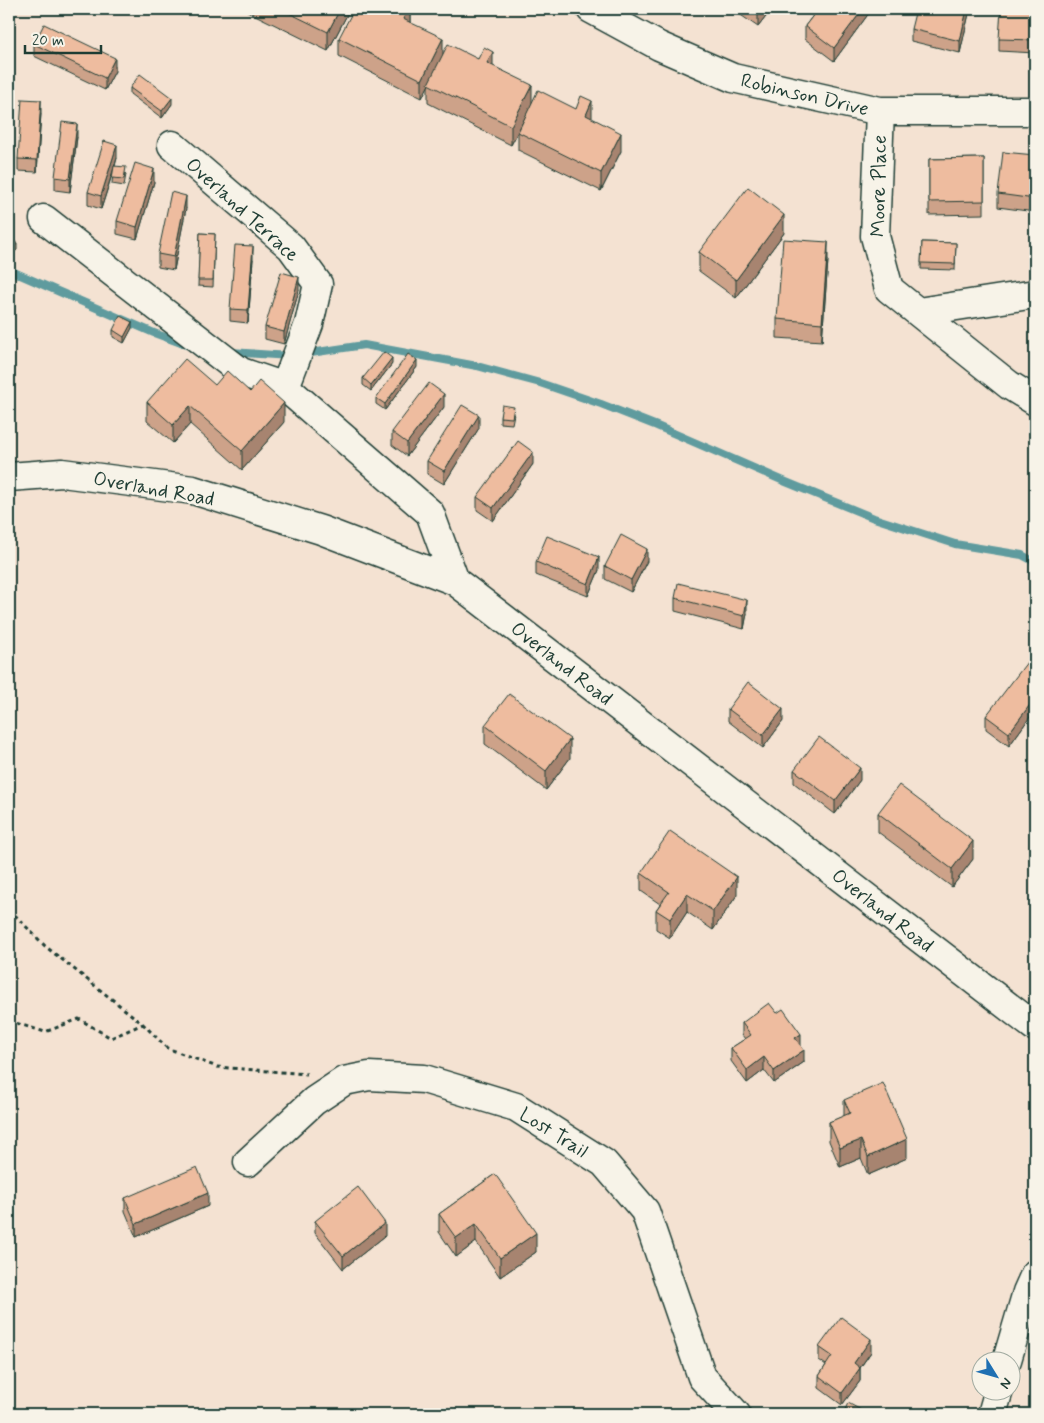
<svg xmlns="http://www.w3.org/2000/svg" width="1044" height="1423" viewBox="0 0 1044 1423" font-family="Mynerve,sans-serif">
<rect width="100%" height="100%" fill="#f4e2d2"/>
<filter id="ink" filterUnits="userSpaceOnUse"><feTurbulence type="fractalNoise" baseFrequency=".02" numOctaves="2"/><feDisplacementMap in="SourceGraphic" scale="10" xChannelSelector="R" yChannelSelector="G"/><feConvolveMatrix kernelMatrix="1 2 1 2 8 2 1 2 1" color-interpolation-filters="sRGB"/></filter>
<g filter="url(#ink)">
<g fill="none" stroke-linecap="round" stroke-linejoin="round">
<path stroke="#5f9b9e" stroke-width="8" d="M9,270L154,333L189,346
M230,352L290,356
M304,354L364,345L477,366L540,383L601,404L657,426L786,482L874,518L955,544L1022,555L1035,562"/>
<g stroke="#1f3d34" stroke-width="31">
<path id="minor" d="M591,9L659,46L733,78L880,111H1035
M880,111L875,236L889,289L1009,385L1035,401
M172,145L291,247L318,284L309,324L285,387
M44,219L241,372L285,387L430,513L455,581
M918,312L1035,294
M9,477L62,473L193,490L321,530L455,581L1035,1027
M248,1162L314,1101L344,1081L369,1076L424,1079L516,1107L604,1163L645,1211L702,1377L736,1414
M1007,1360L1027,1292L1035,1274
M992,1414L999,1390"/>
</g>
<path stroke="#1f3d34" stroke-width="3" stroke-dasharray="4 4" stroke-linecap="butt" d="M9,909L45,946L143,1024L167,1048L217,1067L307,1074
M9,1021L45,1032L79,1019L111,1038L143,1024"/>
<use href="#minor" stroke="#f7f3e8" stroke-width="28"/>
</g>
<path fill="#cda289" stroke="#1f3d34" d="M247,9H350L328,51L247,11Z
M410,9V22L443,56L478,59L493,66L532,103L592,119L621,151L601,191L518,150V132L526,116L511,145L428,103V85L422,98L339,56V38L393,14Z
M732,9H772L758,27Z
M818,9H872L834,61L805,39V26Z
M970,9L960,53L911,41V29Z
M1035,9V53L999,51V39Z
M34,44L115,71L105,90L34,56Z
M130,88L172,104L162,118L130,94Z
M41,113L37,172L18,171V159Z
M77,137L70,192L55,190V177Z
M1035,155V212L998,207V194Z
M117,158L115,166L126,174L124,186L112,184L113,172L101,209L88,205V192Z
M984,158V214L929,215V159Z
M154,182L137,239L117,234V221Z
M186,208L174,270L158,267V254Z
M200,233L215,234L213,287L198,286Z
M784,233L736,298L699,271V252Z
M922,242L956,243L955,270L921,269Z
M253,259L248,323L230,321V309Z
M828,260L822,341L777,338V319Z
M299,290L284,344L265,339V327Z
M132,328L124,343L113,337V330Z
M392,364L371,391L363,385V378Z
M417,367L385,410L376,404V398Z
M215,385L284,422L242,470L190,424L173,443L147,421V402Z
M444,407L407,456L392,445V432Z
M514,414L512,424L500,423V417Z
M479,428L444,484L427,474V461Z
M533,464L493,521L477,510V497Z
M647,561L631,592L605,579V566Z
M536,562L599,570L588,596L536,575Z
M675,598L747,613L744,629L675,611Z
M1035,661V710L1009,746L986,729V716Z
M728,709L783,721L763,748L728,721Z
M485,725L570,758L546,790L485,744Z
M794,770L860,780L835,814L794,783Z
M878,813L973,859L952,887L878,832Z
M641,873L737,895L713,930L687,912L670,938L656,929V910L660,904L641,891Z
M742,1023L801,1046L804,1062L774,1083L764,1070L747,1083L731,1061V1048L745,1039L742,1035Z
M844,1100L907,1158L868,1175L861,1158L840,1167L829,1141V1122L844,1116Z
M495,1174L536,1252L500,1277L476,1242L456,1257L439,1232V1214Z
M125,1198L208,1206L136,1237L125,1211Z
M315,1221L385,1236L343,1269L315,1233Z
M819,1347L871,1352L860,1368V1381L842,1405L819,1388V1376L826,1365L819,1360Z"/>
<path fill="#a7846f" stroke="#1f3d34" d="M340,9H350L328,51V32Z
M408,9H410V25L403,19Z
M758,9H772L758,27Z
M863,9H872L834,61V48Z
M967,9H970L960,53V41Z
M443,38V57L422,98V80Z
M493,52V70L487,63Z
M115,58V71L105,90V78Z
M532,85V104L511,145V126Z
M172,98V104L162,118V111Z
M41,100V113L37,172V160Z
M592,101V120L586,115Z
M77,124V137L70,192V179Z
M621,133V151L601,191V173Z
M117,145V158L101,209V196Z
M154,169V182L137,239V227Z
M186,196V208L174,270V257Z
M784,215V233L736,298V280Z
M828,242V260L822,341V323Z
M17,244V250L9,256V250Z
M253,246V259L248,323V310Z
M299,277V290L284,344V332Z
M132,322V328L124,343V337Z
M392,358V364L371,391V385Z
M417,360V367L385,410V404Z
M444,394V407L407,456V443Z
M284,403V422L242,470V451Z
M190,406V424L173,443V425Z
M479,415V428L444,484V471Z
M533,452V464L493,521V508Z
M647,549V561L631,592V580Z
M599,557V570L588,596V584Z
M747,600V613L744,629V616Z
M1035,698V710L1009,746V733Z
M783,709V721L763,748V735Z
M570,739V758L546,790V771Z
M860,768V780L835,814V801Z
M973,841V859L952,887V869Z
M737,877V895L713,930V911Z
M687,894V912L670,938V919Z
M801,1034V1046L795,1038Z
M804,1050V1062L774,1083V1071Z
M764,1057V1070L747,1083V1070Z
M907,1139V1158L868,1175V1157Z
M861,1140V1158L840,1167V1148Z
M208,1193V1206L136,1237V1224Z
M385,1223V1236L343,1269V1256Z
M476,1224V1242L456,1257V1238Z
M536,1233V1252L500,1277V1258Z
M871,1339V1352L854,1376V1363Z
M860,1368V1381L842,1405V1393Z"/>
<path fill="#eebc9f" stroke="#1f3d34" d="M281,9H340L328,32Z
M354,9H384L393,14L395,9H408L403,19L443,38L422,80L339,38Z
M818,9H863L834,48L805,26Z
M916,9H967L960,41L911,29Z
M1001,9H1035V40L999,39Z
M44,24L115,58L105,78L34,44Z
M448,44L478,59L484,47L493,52L487,63L532,85L511,126L428,84Z
M140,74L172,98L162,111L130,88Z
M538,90L576,109L581,96L592,101L586,115L621,133L601,173L518,132Z
M22,99L41,100L37,160L18,159Z
M62,122L77,124L70,179L55,177Z
M104,141L117,145L101,196L88,192Z
M1003,152L1035,155V199L998,194Z
M984,158V201L929,202V159Z
M135,163L154,169L137,227L117,221Z
M114,166L126,167L124,179L112,178Z
M748,187L784,215L736,280L699,252Z
M171,192L186,196L174,257L158,254Z
M9,233L17,244L9,250Z
M200,233L215,234L213,280H198Z
M783,239L828,242L822,323L777,319Z
M922,242L956,243L955,264L921,263Z
M235,245L253,246L248,310L230,309Z
M281,272L299,277L284,332L265,327Z
M120,316L132,322L124,337L113,330Z
M384,352L392,358L371,385L363,378Z
M408,354L417,360L385,404L376,398Z
M185,359L215,385L227,371L250,392L259,381L284,403L242,451L190,406L173,425L147,402Z
M429,383L444,394L407,443L392,432Z
M462,405L479,415L444,471L427,461Z
M502,405L514,407L512,418L500,417Z
M518,441L533,452L493,508L477,497Z
M621,535L647,549L631,580L605,566Z
M547,536L599,557L588,584L536,562Z
M678,583L747,600L744,616L675,598Z
M1031,657L1035,661V698L1009,733L986,716Z
M748,682L783,709L763,735L728,709Z
M509,694L570,739L546,771L485,725Z
M819,737L860,768L835,801L794,770Z
M899,785L973,841L952,869L878,813Z
M670,831L737,877L713,911L687,894L670,919L656,910L669,892L641,873Z
M769,1003L777,1013L783,1009L801,1034L795,1038L804,1050L774,1071L764,1057L747,1070L731,1048L751,1035L742,1023Z
M883,1083L907,1139L868,1157L861,1140L840,1148L829,1122L850,1113L844,1100Z
M197,1167L208,1193L136,1224L125,1198Z
M495,1174L536,1233L500,1258L476,1224L456,1238L439,1214Z
M358,1187L385,1223L343,1256L315,1221Z
M841,1317L871,1339L854,1363L860,1368L842,1393L819,1376L832,1356L819,1347Z
M848,1403L861,1410L859,1414H843Z"/>
</g>
<g text-anchor="middle" stroke-width="5" stroke-linejoin="round" paint-order="stroke">
<g font-size="20" fill="#1f3d34" stroke="#f7f3e8">
<text transform="translate(805 94) rotate(13)" y="7">Robinson Drive</text>
<text transform="translate(878 186) rotate(-89)" y="7">Moore Place</text>
<text transform="translate(243 209) rotate(42)" y="7">Overland Terrace</text>
<text transform="translate(154 488) rotate(10)" y="7">Overland Road</text>
<text transform="translate(562 663) rotate(38)" y="7">Overland Road</text>
<text transform="translate(883 910) rotate(38)" y="7">Overland Road</text>
<text transform="translate(554 1132) rotate(32)" y="7">Lost Trail</text>
</g>
</g>
<rect width="1044" height="1423" fill="none" stroke="#f7f3e8" stroke-width="30"/>
<rect x="15" y="15" width="1014" height="1393" fill="none" stroke="#1f3d34" stroke-width="2" filter="url(#ink)"/>
<g transform="translate(996 1376) rotate(127)"><circle r="24" fill="#f7f3e8" stroke="#a1aaa0"/>
<path d="M0-4L9 19L0 12L-9 19Z" fill="#1f6fb2"/>
<text y="-8" font-size="14" font-weight="bold" text-anchor="middle" fill="#1f3d34">N</text>
</g>
<path d="M25 45v8h76v-8" fill="none" stroke="#1f3d34" stroke-width="2.5"/>
<text x="32" y="45" font-size="15" fill="#1f3d34" stroke="#f7f3e8" stroke-width="4" paint-order="stroke">20 m</text>
</svg>
